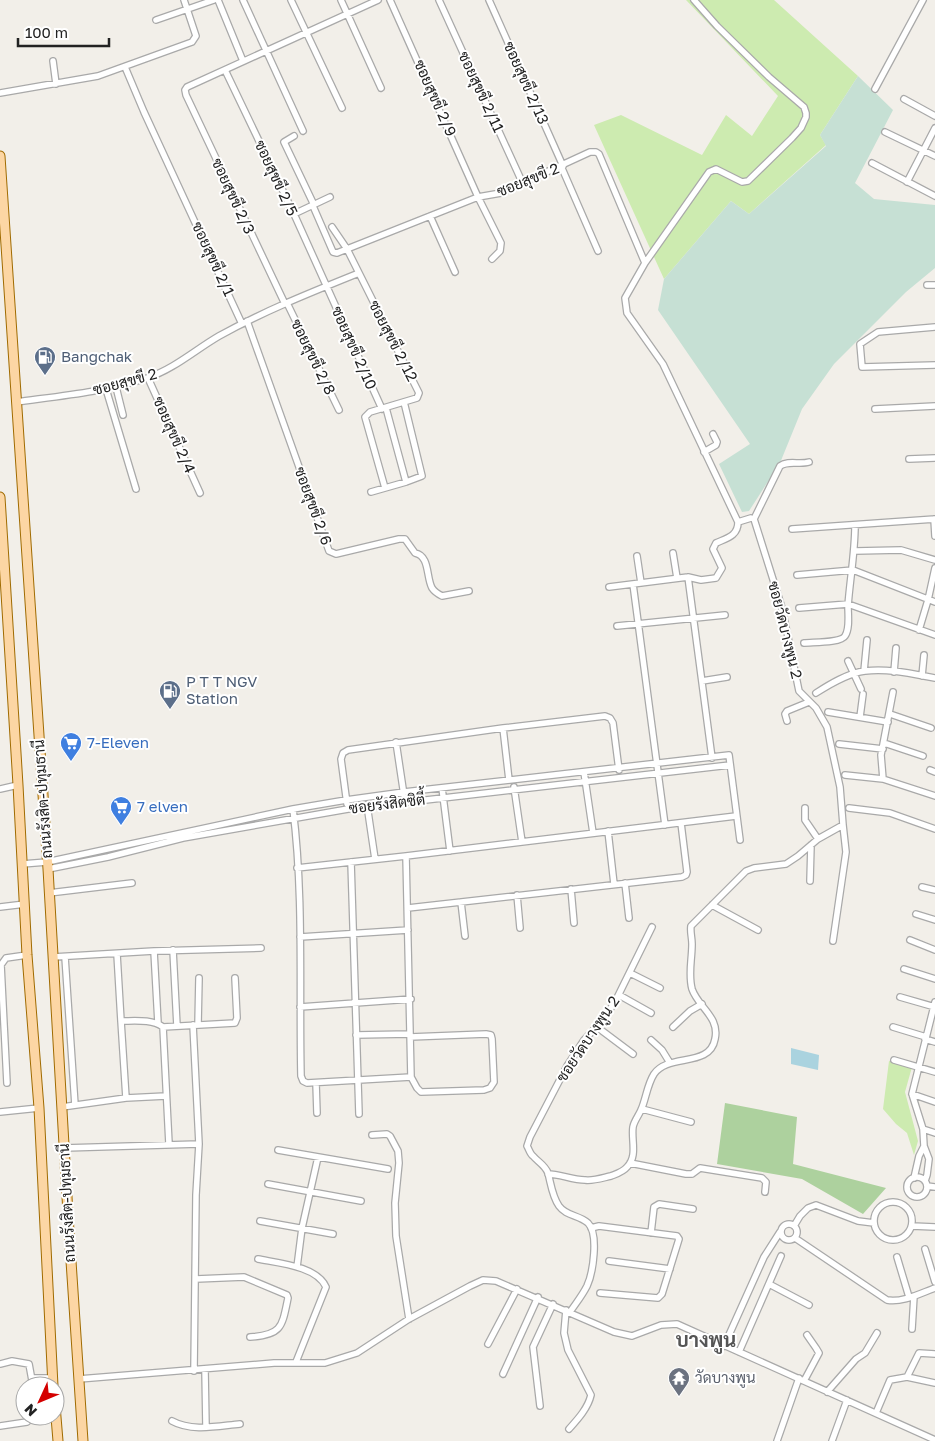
<svg xmlns="http://www.w3.org/2000/svg" width="935" height="1441" viewBox="0 0 935 1441" font-family="'Golos Text',Sarabun,sans-serif">
<rect width="100%" height="100%" fill="#f2efe9"/>
<path fill="#cdebb0" d="M686,0H774L858,76L820,135L826,145L749,214L731,201L664,279L594,125L621,115L702,155L726,115L752,136L778,96Z
M889,1061L912,1067L905,1092L918,1141L914,1155L907,1133L896,1124L883,1109Z"/>
<path fill="#add19e" d="M725,1103L797,1117L793,1164L886,1188L863,1214L802,1179L717,1164Z"/>
<path fill="#c6e0d4" d="M858,76L893,110L855,183L874,199L935,205V268L906,292L834,364L802,409L780,463L749,511L742,512L719,464L750,444L658,310L664,279L731,201L749,214L826,146L820,135Z"/>
<path fill="#aad3df" d="M791,1048L819,1055L818,1070L791,1064Z"/>
<g fill="none" stroke-linecap="round" stroke-linejoin="round">
<g stroke="#a9a9a9" stroke-width="8">
<path id="minor" d="M218,0L243,61
M243,0L303,131
M291,0L342,108
M341,0L381,88
M390,0L478,197L501,243L500,251L492,259
M439,0L523,184
M489,0L563,166
M156,20L214,0
M53,61L56,84
M125,67L144,112L242,324
M225,70L294,214L382,409
M875,89L923,0
M0,93L98,76L192,42L196,36L184,0
M904,99L935,116
M885,132L935,156
M294,136L284,142L314,205
M872,163L935,196
M561,166L598,251
M907,182L935,128
M313,206L333,252L337,253L347,249L332,227
M294,214L330,197
M430,216L455,272
M645,263L709,172L716,169L742,182L748,181L792,138L801,128L806,117V113L804,107L769,77L717,26L694,0
M359,273L419,393L417,398L370,412L365,417L385,488
M927,285H935
M287,303L339,410
M285,304L186,95L185,90L187,87L378,0
M247,321L329,551L336,554L399,539H405L415,553C430,556 426,577 432,588C434,591 438,594 442,596L469,591
M935,327L878,332L860,344L862,367L935,365
M148,378L200,493
M116,387L123,415
M106,389L136,489
M16,402C60,396 105,392 147,378C174,369 195,350 219,336C264,311 312,292 359,273L347,249L478,197L501,193L590,152H596L599,154L645,263L625,298L627,313L663,364L738,522C738,536 727,538 716,543L713,549L722,568L716,578L701,580L688,577L609,587
M386,408L406,482
M875,409L935,406
M704,452L716,445L717,442L713,434
M909,459L935,458
M371,492L406,482L422,476L404,402
M934,519L935,536
M738,522L751,518L754,519
M792,529L935,519
M855,551L901,550L935,560
M673,553L677,578
M637,556L641,583
M797,575L853,570L935,602
M688,577L712,758
M633,584L665,825
M799,608L848,604L935,635
M617,626L725,615
M919,630L928,600L935,568
M804,643C813,642 841,643 845,636C850,629 848,614 848,606C850,579 855,552 855,525
M848,661L861,689
M864,671L867,640
M894,672L896,648
M922,676L924,655
M702,681L727,677
M816,693C830,684 848,673 865,671C888,668 913,674 935,678
M828,712L888,722
M890,714L931,728
M860,717L863,694
M787,721L785,714L787,711L809,702
M503,728L509,780
M396,742L405,802
M884,743L923,756
M839,744L883,749
M930,770L935,772
M584,772L593,833
M845,775L883,779L935,796
M883,779L881,755L893,692
M514,787L522,842
M442,788L450,851
M0,789L18,785
M347,804L341,759L343,753L348,750L503,728L605,716L610,718L613,723L619,770
M367,805L375,859
M805,808V820L818,839
M849,808L890,813L935,829
M293,809C304,897 299,987 301,1076L303,1081L307,1083L411,1077
M608,831L614,884
M406,856L411,1077L417,1088L421,1092L484,1090L490,1088L494,1082L492,1039L491,1035L486,1034L410,1037
M351,862L359,1114
M22,864L47,862L293,809L346,800L404,792L729,755L740,840
M297,868L406,856L736,816
M48,869L108,857L183,838L348,809L730,765
M810,881L811,845
M625,883L629,918
M922,887L935,890
M571,889L574,923
M49,893L132,883
M517,895L520,928
M461,902L465,936
M712,905L758,930
M0,907L25,904
M408,908L682,877L686,875L687,872L681,823
M916,914L935,920
M300,937L408,930
M910,940L935,950
M833,941L846,852L843,825
M173,950L177,1026
M154,951L158,1023
M117,954L121,1021
M53,957L154,951L261,948
M65,957L75,1105
M904,969L935,979
M630,973L660,988
M619,995L651,1013
M900,997L935,1007
M300,1007L411,999
M193,1025L199,1144L196,1195L194,1371
M198,1025L199,978
M163,1027L235,1023L237,1018L235,978
M597,1027L633,1054
M673,1027L690,1011L702,1004
M893,1027L926,1037
M356,1035L410,1034
M925,1039L935,1042
M651,1040L662,1050L670,1063
M894,1060L935,1072
M7,1083L1,965L6,958L27,955
M316,1083L317,1113
M912,1094L935,1102
M126,1098L166,1096
M62,1107L126,1098L121,1021C135,1021 152,1019 163,1027L169,1144
M642,1109L691,1122
M0,1112L39,1108
M923,1129L935,1133
M372,1135L387,1134L390,1136L398,1151L399,1163L395,1203L396,1236L409,1319
M64,1148L199,1144
M278,1150L388,1169
M630,1163L686,1174H692L700,1168L762,1178L766,1182L765,1192
M548,1174C560,1174 572,1180 585,1180C594,1181 602,1178 611,1176C616,1174 623,1172 627,1167C638,1156 631,1140 633,1127C634,1121 639,1115 641,1110C646,1099 647,1085 654,1074C668,1053 710,1068 715,1039C720,1017 698,1007 692,989C688,974 692,960 692,944C692,937 690,932 691,926L746,871L754,868L786,864L798,856L818,839L843,825L840,787L827,727L816,708L799,691L782,608L754,519L780,466C788,460 800,465 809,462
M907 1187a10 10 0 1 1 20 0a10 10 0 1 1-20 0Z
M914,1178L919,1156L924,1146
M925,1181L927,1175L929,1159L924,1146L923,1129L912,1094L935,1002
M268,1184L361,1201
M927,1186L935,1187
M874 1221a19 19 0 1 1 38 0a19 19 0 1 1-38 0Z
M260,1221L333,1234
M781 1232a8 8 0 1 1 16 0a8 8 0 1 1-16 0Z
M794,1226L800,1216L808,1208L816,1205L858,1221L874,1223
M912,1226L935,1227
M591,1228L599,1226L677,1236L679,1239L662,1294L658,1298L600,1293
M651,1233L654,1207L659,1204L693,1209
M795,1238L887,1300C902,1303 921,1293 935,1288
M925,1249L935,1282
M897,1257L909,1297
M258,1259C278,1263 317,1266 326,1287L296,1362
M609,1261L670,1269
M297,1267L302,1228L318,1157
M196,1279L244,1277L287,1295L288,1298C282,1327 282,1335 250,1337
M769,1284L809,1305
M566,1310L564,1333L568,1350L591,1395C588,1408 578,1419 569,1429
M570,1312C576,1303 582,1296 587,1286C593,1273 599,1234 588,1223C579,1215 566,1216 559,1206C552,1196 551,1184 548,1173C545,1165 538,1162 533,1156C530,1154 529,1149 527,1146L530,1137L567,1066L584,1040L602,1021L615,1002L652,927
M912,1329L914,1296
M488,1344L517,1289
M724,1346L764,1257L780,1232
M739,1352L781,1256
M0,1364L12,1361L29,1364L33,1386
M205,1370L206,1427
M503,1374L538,1297
M907,1377L919,1353L935,1354
M33,1378H53
M79,1379L274,1363H325L357,1353L409,1319L470,1286L483,1280L496,1281L614,1332L632,1336L661,1325L677,1324L935,1440
M804,1381L819,1353L816,1348L807,1335
M827,1392L856,1359L865,1353L877,1333
M540,1406L533,1347L553,1304
M876,1413L890,1380L907,1377L935,1383
M172,1421C192,1432 218,1426 240,1424
M0,1426L27,1422L33,1416
M777,1441L799,1378
M832,1441L847,1400"/>
</g>
<g stroke="#a06b00" stroke-width="11">
<path id="primary" d="M0,156L48,869L69,1231L83,1441
M0,497L18,785L27,955L39,1108L53,1386
M55,1405L58,1441"/>
</g>
<use href="#minor" stroke="#fff" stroke-width="5.5"/>
<use href="#primary" stroke="#fcd6a4" stroke-width="9"/>
</g>
<defs>
<g id="fuel-pin" transform="scale(1.125)"><path d="M0 17L-7.5 6A9.5 9.5 0 1 1 7.5 6Z" fill="#5c6f8a" stroke="#fff"/><path d="M-5.5-6h7V0h2V4h1.3V-2.5L3-4.5l.8-.8L6-3V5H2.5V1h-1V6h-7ZM-4.2-4.7v3.2H.2V-4.7Z" fill="#fff"/></g>
<g id="supermarket-pin" transform="scale(1.125)"><path d="M0 17L-7.5 6A9.5 9.5 0 1 1 7.5 6Z" fill="#3f7fe0" stroke="#fff"/><path d="M-6-5.5h2.5l.6 2H6L4.5 2H-2.5L-4.4-4H-6ZM-1.5 3.2a1.3 1.3 0 1 0 .1 0ZM3 3.2a1.3 1.3 0 1 0 .1 0Z" fill="#fff"/></g>
<g id="temple-pin" transform="scale(1.125)"><path d="M0 17L-7.5 6A9.5 9.5 0 1 1 7.5 6Z" fill="#6b7280" stroke="#fff"/><path d="M0-6L5-2H3V0L6.5 2.5H4V6H1.5V3h-3V6H-4V2.5H-6.5L-3 0V-2H-5Z" fill="#fff"/></g>
</defs>
<g fill-rule="evenodd">
<use href="#fuel-pin" x="45" y="357"/>
<use href="#fuel-pin" x="170" y="691"/>
<use href="#supermarket-pin" x="71" y="743"/>
<use href="#supermarket-pin" x="121" y="807"/>
<use href="#temple-pin" x="679" y="1378"/>
</g>
<g text-anchor="middle" stroke-width="4" stroke-linejoin="round" paint-order="stroke">
<g font-size="15" fill="#222" stroke="#fff">
<text transform="translate(526 83) rotate(66)" y="5">ซอยสุขขี 2/13</text>
<text transform="translate(481 92) rotate(65)" y="5">ซอยสุขขี 2/11</text>
<text transform="translate(435 98) rotate(66)" y="5">ซอยสุขขี 2/9</text>
<text transform="translate(276 178) rotate(65)" y="5">ซอยสุขขี 2/5</text>
<text transform="translate(528 180) rotate(-22)" y="5">ซอยสุขขี 2</text>
<text transform="translate(233 196) rotate(65)" y="5">ซอยสุขขี 2/3</text>
<text transform="translate(213 259) rotate(65)" y="5">ซอยสุขขี 2/1</text>
<text transform="translate(393 341) rotate(63)" y="5">ซอยสุขขี 2/12</text>
<text transform="translate(354 348) rotate(66)" y="5">ซอยสุขขี 2/10</text>
<text transform="translate(313 357) rotate(64)" y="5">ซอยสุขขี 2/8</text>
<text transform="translate(125 382) rotate(-15)" y="5">ซอยสุขขี 2</text>
<text transform="translate(174 435) rotate(66)" y="5">ซอยสุขขี 2/4</text>
<text transform="translate(313 506) rotate(70)" y="5">ซอยสุขขี 2/6</text>
<text transform="translate(785 630) rotate(76)" y="5">ซอยวัดบางพูน 2</text>
<text transform="translate(43 799) rotate(-94)" y="5">ถนนรังสิต-ปทุมธานี</text>
<text transform="translate(387 804) rotate(-7)" y="5">ซอยรังสิตซิตี้</text>
<text transform="translate(588 1039) rotate(-56)" y="5">ซอยวัดบางพูน 2</text>
<text transform="translate(67 1203) rotate(-93)" y="5">ถนนรังสิต-ปทุมธานี</text>
</g>
<g font-size="15" fill="#4e5e75" stroke="#fff" text-anchor="start">
<text x="61" y="362">Bangchak</text>
<text x="186" y="687">P T T NGV<tspan x="186" dy="17">Station</tspan></text>
</g>
<g font-size="15" fill="#366cbe" stroke="#fff" text-anchor="start">
<text x="87" y="748">7-Eleven</text>
<text x="137" y="812">7 elven</text>
</g>
<g font-size="15" fill="#5b616d" stroke="#fff" text-anchor="start">
<text x="695" y="1383">วัดบางพูน</text>
</g>
<g font-size="20" font-weight="bold" fill="#555" stroke="#fff">
<text x="706" y="1347">บางพูน</text>
</g>
</g>
<g transform="translate(40 1401) rotate(226)"><circle r="24" fill="#ffffff" stroke="#a7a7a7"/>
<path d="M0-4L9 19L0 12L-9 19Z" fill="#d40000"/>
<text y="-8" font-size="14" font-weight="bold" text-anchor="middle" fill="#222222">N</text>
</g>
<path d="M18 38v8h91v-8" fill="none" stroke="#222222" stroke-width="2.5"/>
<text x="25" y="38" font-size="15" fill="#222222" stroke="#ffffff" stroke-width="4" paint-order="stroke">100 m</text>
</svg>
